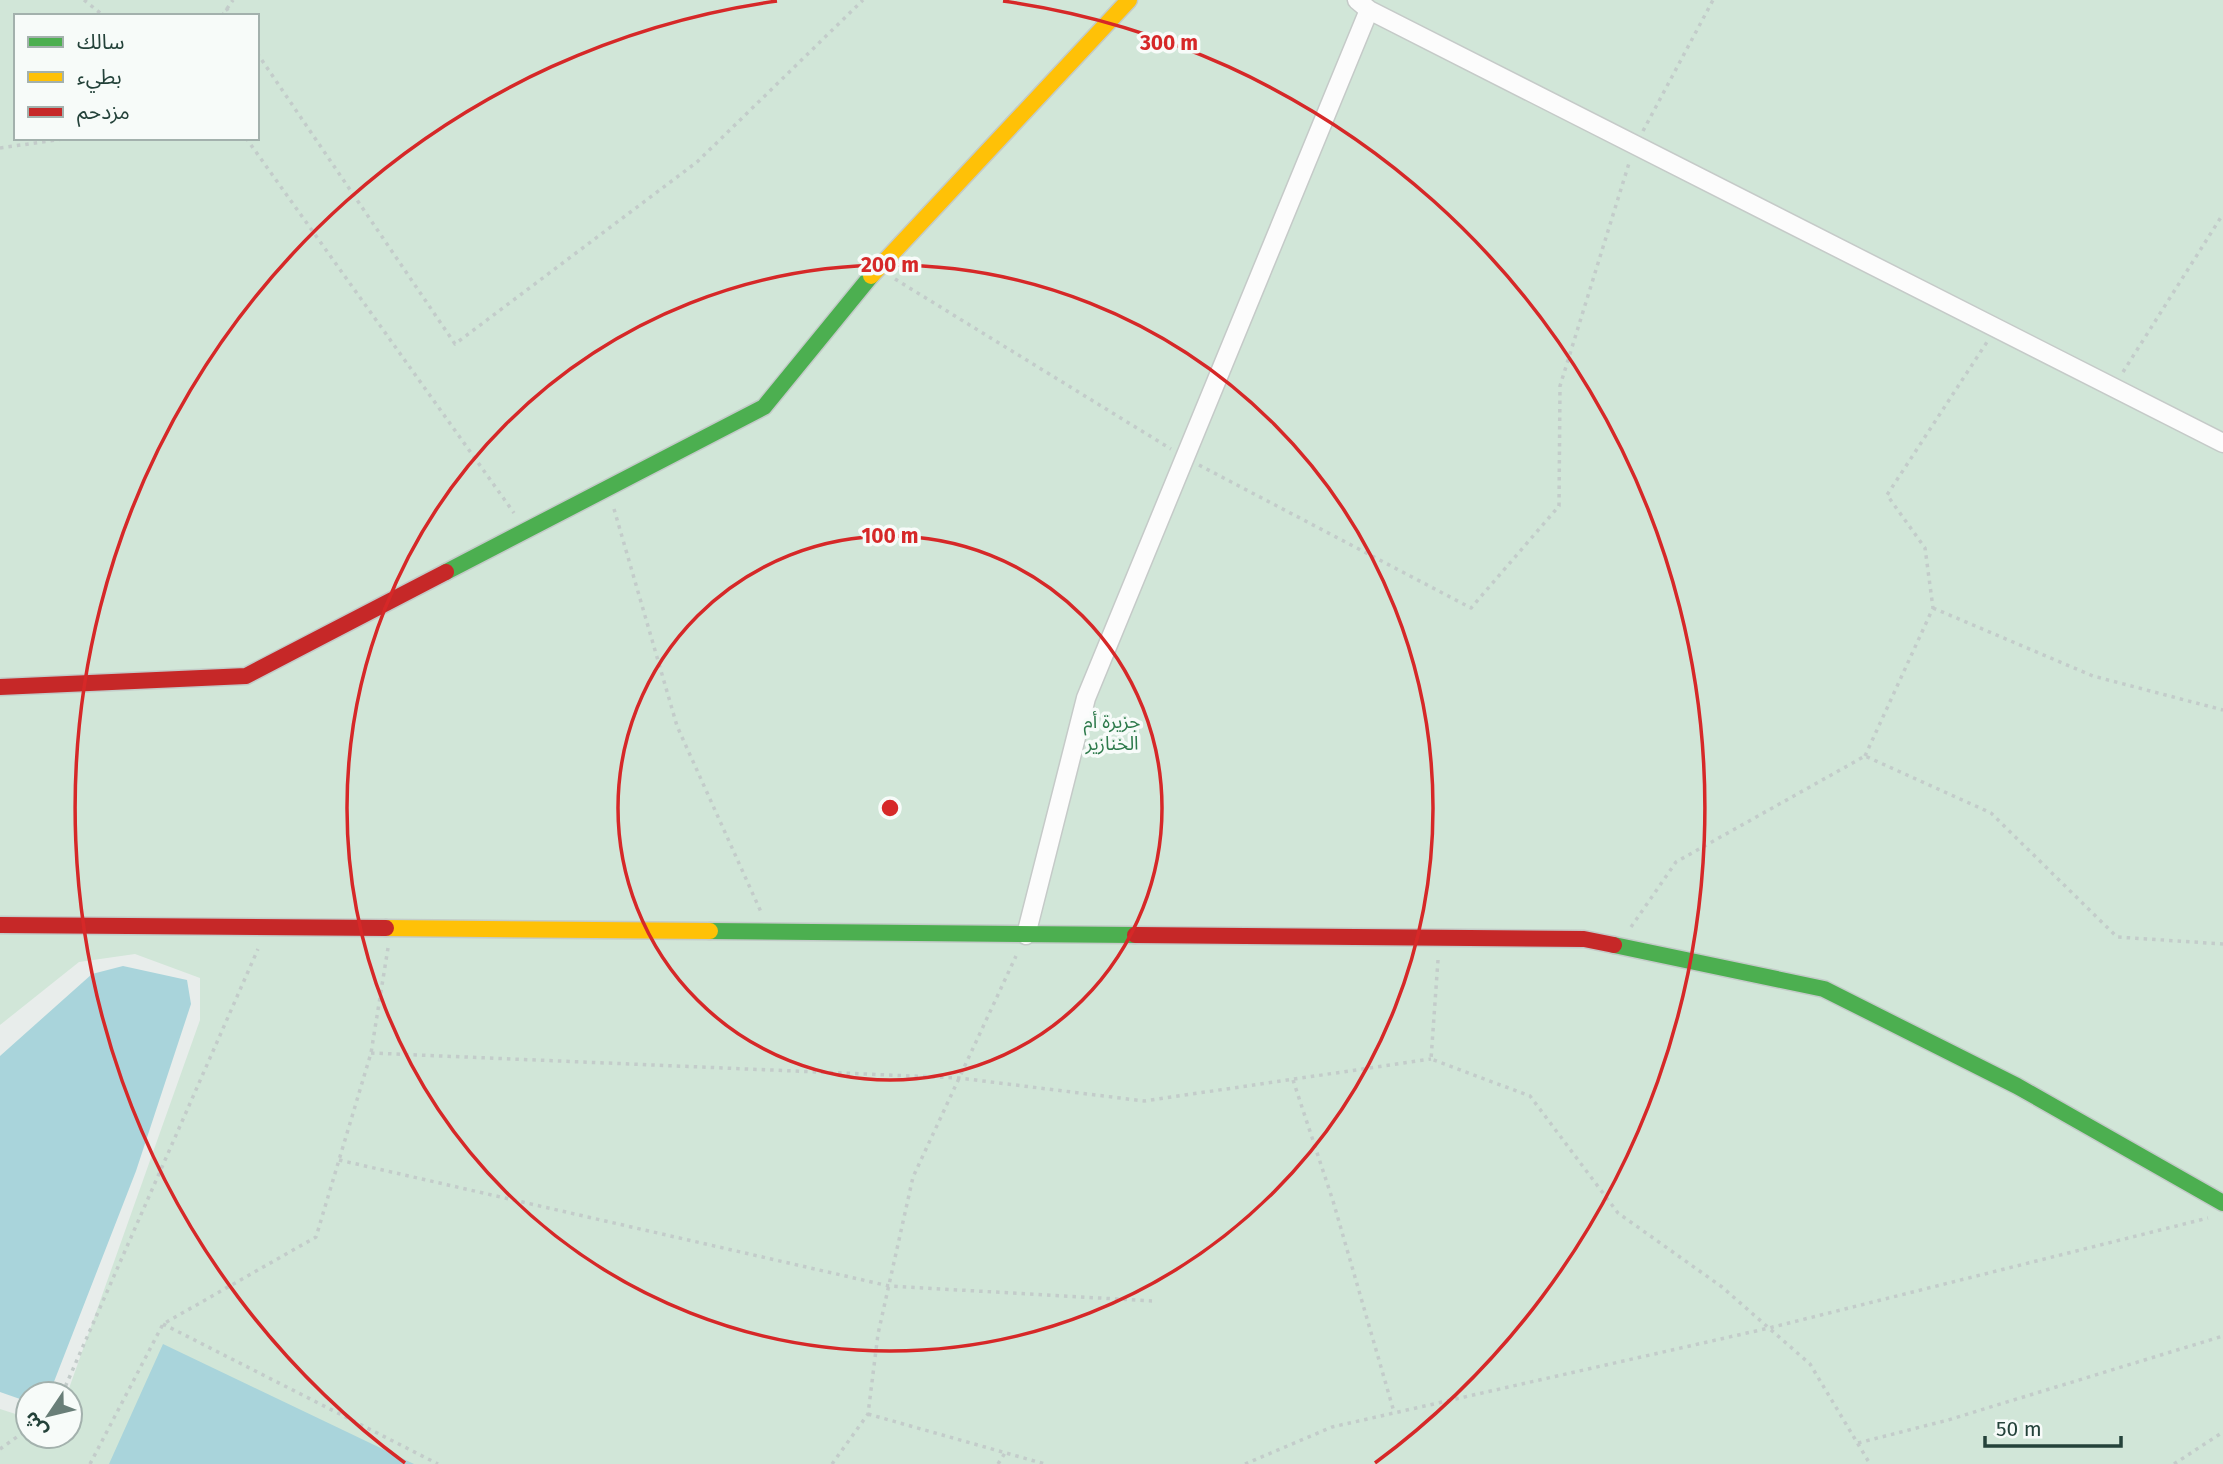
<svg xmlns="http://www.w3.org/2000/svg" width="2223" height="1464" viewBox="0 0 2223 1464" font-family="'Fira Sans','Noto Sans Arabic',sans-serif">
<rect width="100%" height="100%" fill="#e8edeb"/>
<path fill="#d1e6d8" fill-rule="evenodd" d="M0,0H2223V1464H0V1409L28,1418V1436H70V1394H67L200,1020V978L135,954L79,962L0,1025ZM16,16H257V138H16Z"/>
<path fill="#a9d4db" d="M123,966L187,980L191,1004L136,1171L50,1392L28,1394V1397L20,1399L0,1392V1056L92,974Z
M163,1344L414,1464H109Z"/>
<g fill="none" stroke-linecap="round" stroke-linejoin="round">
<g stroke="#c5cac8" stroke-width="21">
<path id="street" d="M1357,0L1369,10L2223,443
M1026,935L1086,698L1369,10"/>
</g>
<g stroke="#c3cbc8" stroke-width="19">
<path id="fast" d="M446,572L764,407L871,276
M710,931L1135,935
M1614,945L1824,989L2017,1086L2223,1203"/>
</g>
<g stroke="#c3cbc8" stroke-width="19">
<path id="slow" d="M871,276L1129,0
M386,928L710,931"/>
</g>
<g stroke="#c3cbc8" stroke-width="19">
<path id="jam" d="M0,687L246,676L446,572
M0,925L386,928
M1135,935L1584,939L1614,945"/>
</g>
<path stroke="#c3ccca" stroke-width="3.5" stroke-dasharray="3.5 5" stroke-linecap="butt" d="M84,0L104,16
M226,8L232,16
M222,16L233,0
M257,53L455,344L697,162L863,0
M1643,131L1713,0
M246,138L514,513
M0,148L70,138
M895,279L1171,449
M2123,372L2223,214
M1199,465L1471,608L1559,506L1560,386L1630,160
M614,509L677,726L761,912
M1933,608L2093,676L2223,710
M1865,756L1933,608L1925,548L1887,495L1987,342
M1631,927L1676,862L1865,756L1991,813L2117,937L2223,944
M1438,960L1431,1059L1530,1096L1618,1213L1722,1287L1810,1364L1870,1464
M371,1053L959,1078L1144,1101L1431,1059
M1293,1080L1333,1201L1394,1412
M339,1160L889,1286L1152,1301
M163,1324L438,1464
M62,1394L258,949
M868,1414L1045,1464
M1858,1443L1948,1420L2223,1336
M0,1449L28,1429
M90,1464L163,1324L316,1237L371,1053L388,948
M832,1464L868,1414L878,1334L913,1177L1016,956
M998,1464L1005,1453
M1245,1464L1332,1427L1769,1328L2208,1218
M2174,1464L2223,1432"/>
<use href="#street" stroke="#fcfcfc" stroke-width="18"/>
<use href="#fast" stroke="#4caf50" stroke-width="16"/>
<use href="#slow" stroke="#ffc107" stroke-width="16"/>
<use href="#jam" stroke="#c62828" stroke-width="16"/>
</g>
<g fill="none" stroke="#d62828" stroke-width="3.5">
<circle cx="890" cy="808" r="272"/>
<circle cx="890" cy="808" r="543"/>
<path d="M405 1463A815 815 0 0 1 777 1M1003 1A815 815 0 0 1 1375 1463"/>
</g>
<g text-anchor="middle" stroke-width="7" stroke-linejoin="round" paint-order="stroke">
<g font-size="19" fill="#2d7a4b" stroke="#f7fbf9">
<text x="1112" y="728">جزيرة أم<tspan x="1112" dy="22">الخنازير</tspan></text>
</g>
</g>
<circle cx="890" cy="808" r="10" fill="#d62828" stroke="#f7fbf9" stroke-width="3.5"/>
<g font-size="21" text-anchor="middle" font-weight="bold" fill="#d62828" stroke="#f7fbf9" stroke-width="7" stroke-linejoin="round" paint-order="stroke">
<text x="1169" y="50">300 m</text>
<text x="890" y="272">200 m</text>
<text x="890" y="543">100 m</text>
</g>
<rect x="14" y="14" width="245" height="126" fill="#f7fbf9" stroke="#a3b1ad" stroke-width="2"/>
<rect x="28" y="37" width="35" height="10" fill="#4caf50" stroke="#a3b1ad" stroke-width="2"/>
<text x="77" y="49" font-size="21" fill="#24423a">سالك</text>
<rect x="28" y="72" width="35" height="10" fill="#ffc107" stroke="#a3b1ad" stroke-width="2"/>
<text x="77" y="84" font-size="21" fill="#24423a">بطيء</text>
<rect x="28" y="107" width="35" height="10" fill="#c62828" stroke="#a3b1ad" stroke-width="2"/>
<text x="77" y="119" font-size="21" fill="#24423a">مزدحم</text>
<g transform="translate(49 1415) rotate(235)"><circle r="33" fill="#f7fbf9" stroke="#a3b1ad" stroke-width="2"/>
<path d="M0-5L12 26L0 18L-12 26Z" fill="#697e78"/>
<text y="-10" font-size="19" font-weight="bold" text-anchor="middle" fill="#24423a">ش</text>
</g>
<path d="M1985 1436v10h136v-10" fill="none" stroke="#24423a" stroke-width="3.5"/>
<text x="1996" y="1436" font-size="21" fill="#24423a" stroke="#f7fbf9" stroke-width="5" paint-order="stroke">50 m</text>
</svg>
